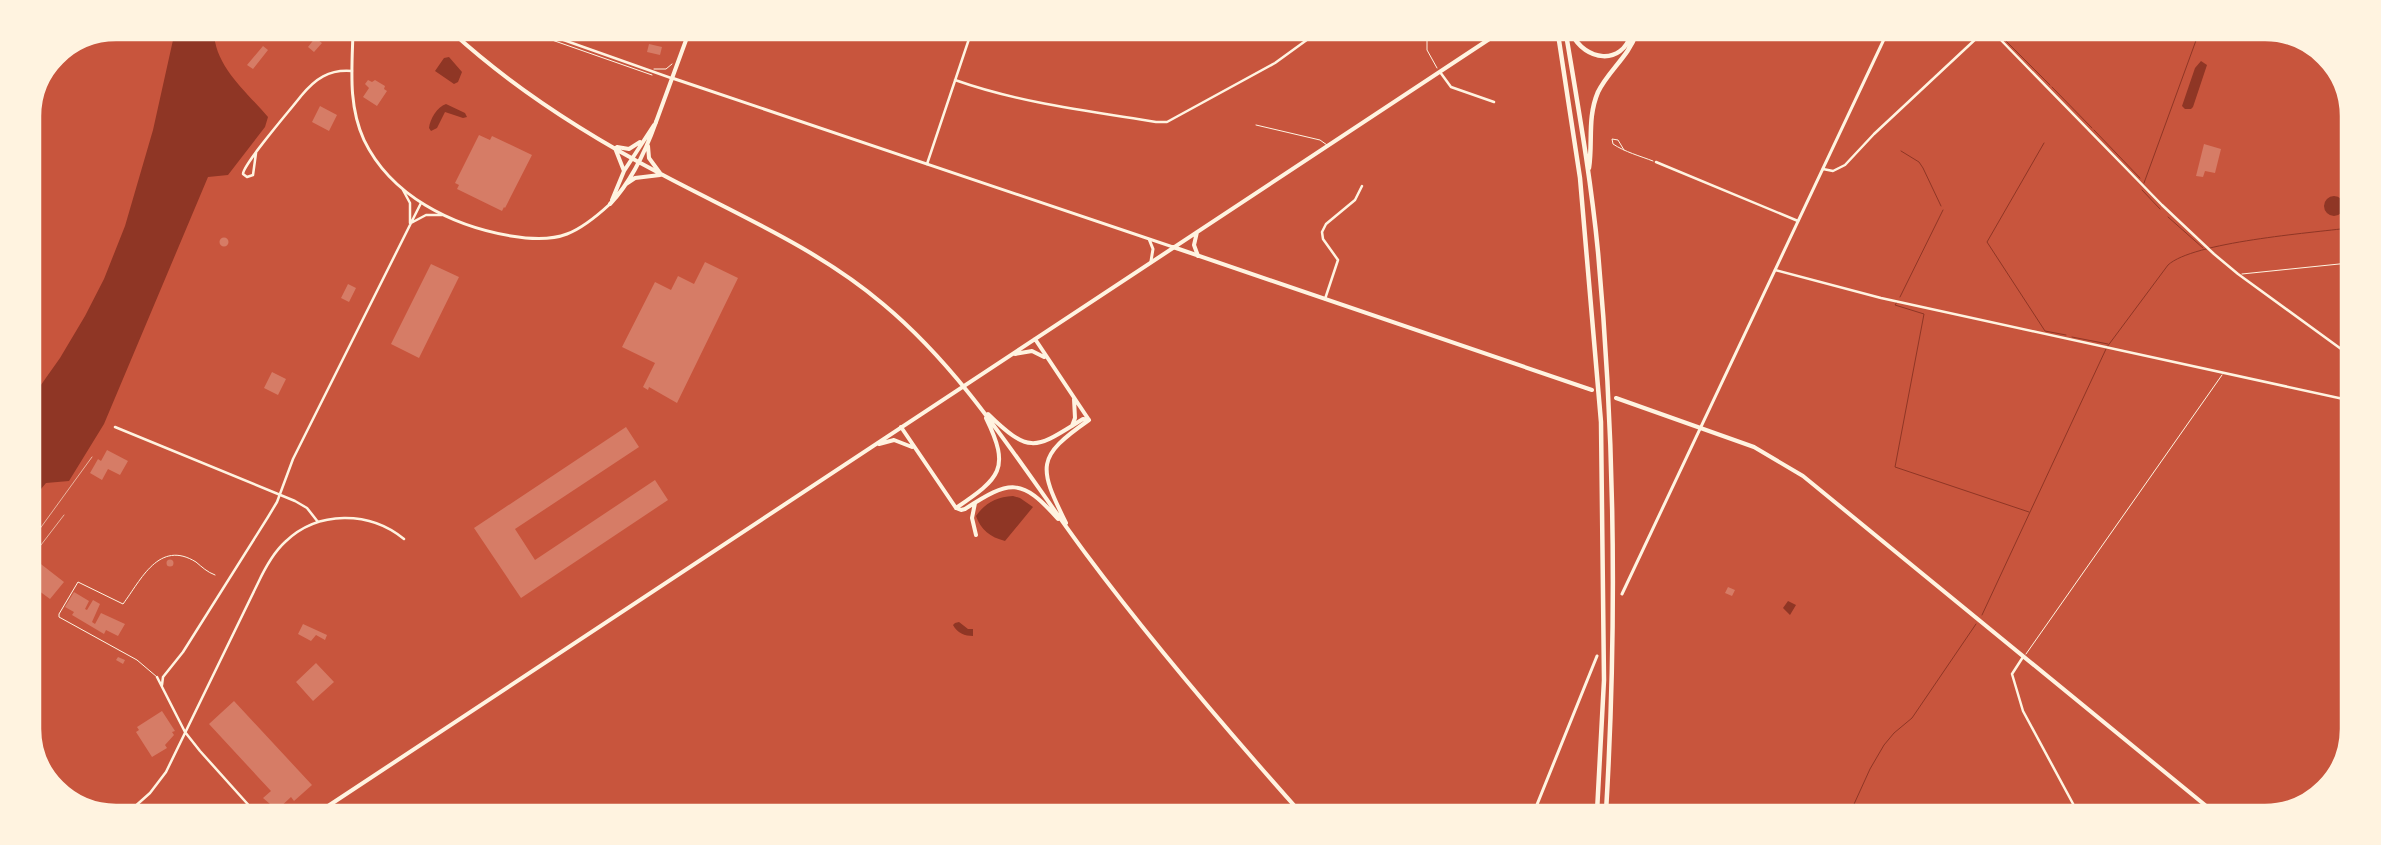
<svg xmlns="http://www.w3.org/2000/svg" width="2381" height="845" viewBox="0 0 2381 845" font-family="Signika,sans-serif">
<rect width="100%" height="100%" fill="#c8553d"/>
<path fill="#8f3625" d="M175,31H214C214,66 247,92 268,117L265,127L228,175L208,177L104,424L69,481L46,483L31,501V399L60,358L85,316L104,279L125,226L153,130Z
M449,57L462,72L458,82L454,84L435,71L444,58Z
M2201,61L2207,65L2193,107L2191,109H2185L2182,106L2195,68Z
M446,104L465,113L467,117L463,118L445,112L437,128L431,131L429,128C430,119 437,107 446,104Z
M2324 206a10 10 0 1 1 20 0a10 10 0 1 1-20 0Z
M1013,496L1020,498L1033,507L1005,541C990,537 981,530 976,516C985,503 996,497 1013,496Z
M1788,601L1796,605L1790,615L1783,608Z
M959,622L968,629H973V636C965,636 957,633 953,625L955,623Z"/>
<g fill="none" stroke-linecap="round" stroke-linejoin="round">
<path stroke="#8f3625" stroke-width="1" d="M2000,35L2050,85
M2052,87L2092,128
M2094,130L2140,178
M2044,143L1987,242L2045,331L2066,335
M1901,151L1919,162L1923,168L1941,206
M2144,183L2198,35
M2142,190L2160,209
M2168,217L2203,248
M1900,297L1943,210
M1897,302L1895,305L1924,314L1895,467L2029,512
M2072,337L2108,344
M2107,347L2168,265C2193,242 2310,233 2349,228
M1982,615L2106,349
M1850,813L1870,769L1884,745L1894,733L1912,718L1976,624"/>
</g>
<path fill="#d67c66" d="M315,38L322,43L314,52L308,47Z
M649,44L662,47L660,55L647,52Z
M263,46L268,50L253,69L247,65Z
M368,80L372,82L375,80L385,86L384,89L387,91L377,106L363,97L369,88L365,84Z
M320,106L337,115L329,131L312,122Z
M479,135L490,140L492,136L532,155L505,208L504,207L502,211L457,189L459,185L455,183Z
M2204,144L2221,149L2215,173L2205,171L2203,177L2196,176Z
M219.5 242a4.5 4.5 0 1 1 9 0a4.5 4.5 0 1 1-9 0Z
M705,262L738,278L677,403L649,387L648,390L643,387L655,363L622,347L655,282L671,290L678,276L694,284Z
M431,264L459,277L419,358L391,344Z
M348,284L356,288L349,302L341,298Z
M272,372L286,379L278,395L264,388Z
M626,427L639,447L515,529L535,560L655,480L668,500L521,598L474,528Z
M107,450L128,461L120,475L108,469L102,480L90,473L98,459L101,461Z
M166.5 563a3.5 3.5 0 1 1 7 0a3.5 3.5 0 1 1-7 0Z
M37,561L64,582L50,599L31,585V569Z
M1728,587L1735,590L1732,596L1725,593Z
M74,592L89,601L85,609L87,610L93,600L100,604L92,622L95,624L101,613L125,624L118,636L106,630L104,634L72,615L74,612L65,607Z
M303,624L327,635L325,640L316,635L311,641L298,634Z
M118,657L125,660L123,664L116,660Z
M316,663L334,682L313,701L296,682Z
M234,701L312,785L294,801L291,797L277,810L263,798L271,791L209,724Z
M162,711L175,731L172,732L174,735L165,745L167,748L152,757L136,732L139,730L137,727Z"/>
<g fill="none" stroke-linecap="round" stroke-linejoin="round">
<path stroke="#fff3e0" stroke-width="1" d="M529,32L652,75
M1427,34V50L1437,68
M654,69H666L672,64
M1624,150L1618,140L1612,139L1613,144C1625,152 1640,156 1653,161
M2242,274L2349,263
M2026,654L2222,375"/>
<path stroke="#fff3e0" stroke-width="1" d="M1256,125L1320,140L1327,145
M157,677L137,660L59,617V614L78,582L123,604C141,580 159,539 196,562C202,567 207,572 215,575"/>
<path stroke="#fff3e0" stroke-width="2.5" d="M541,32L671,78
M1996,35L2162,205L2214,254L2238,274L2348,354
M1440,72L1451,87L1494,102
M955,80C1020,103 1088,111 1156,122H1167L1275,63L1315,34
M256,153L253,175L247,177L243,174C243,164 292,108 301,96C315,79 329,69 352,71
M1656,162L1798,221
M927,164L971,33
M1823,169L1833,171L1845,165L1874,134L1980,35
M403,190L410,203V223
M411,223L426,215H442
M1775,270L1881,298L2348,400
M1325,299L1338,260L1323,239L1322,232L1326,224L1355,200L1362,186
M115,427L295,501L307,508L318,522
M2023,657L2012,674L2023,711L2078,813
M157,677L185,732L200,751L253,810
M162,685L163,677L183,652L268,517L277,502L293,459L421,203
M132,809L150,793L166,772L258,583C265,568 273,553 285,542C318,510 370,511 404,539"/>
<path stroke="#fff3e0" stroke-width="3" d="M353,32C352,69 348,105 364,140C391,196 452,226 511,236C529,239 549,241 567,234C583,228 597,216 610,204
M672,78L1173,247
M1149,239L1153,249L1151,261
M1622,594L1886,35
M1534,812L1597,656"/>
<path stroke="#fff3e0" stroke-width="4" d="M656,122L689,32
M1173,247L1592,390
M1616,398L1754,447L1803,476L2216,814"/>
<path stroke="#fff3e0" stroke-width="4" d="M452,32C512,87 589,136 661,174C736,214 817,248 883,304C967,374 1022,468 1086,554C1153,644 1226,729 1300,812
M648,146L649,158L660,173
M617,147L629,149L640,142
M615,148L624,171
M626,184L635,178L660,175
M612,200L624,171L654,125
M610,204C631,182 646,150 656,122
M1197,232L1194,245L1198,256
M1035,339L1089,420
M1015,354L1032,351L1044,357
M988,414C1031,456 1036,448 1083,419L1089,420
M1072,426L1075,418L1074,399
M901,427L956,508L961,510L965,509C1010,480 1021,477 1058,519
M879,444L894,440L912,447
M975,503L972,518L976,535
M956,508C1000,478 1011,469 986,418
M1066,523C1038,466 1036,457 1089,420
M322,810L1497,34"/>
<path stroke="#fff3e0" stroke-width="4.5" d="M1558,34L1580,178L1601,422L1604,680L1597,812
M1566,34C1578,106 1591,179 1598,252C1615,438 1617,626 1606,812
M1572,34C1585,61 1622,66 1631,34
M1589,168C1593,142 1587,118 1598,92C1608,71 1629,56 1636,34"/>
<path stroke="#e9b49f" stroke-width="1" d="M31,541L92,457
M31,558L64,515"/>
</g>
<path d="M0 0H2381V845H0ZM116 40H2265A76 76 0 0 1 2341 116V729A76 76 0 0 1 2265 805H116A76 76 0 0 1 40 729V116A76 76 0 0 1 116 40Z" fill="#fff3e0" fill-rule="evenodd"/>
<path fill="none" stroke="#fff3e0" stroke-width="2.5" d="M116 40H2265A76 76 0 0 1 2341 116V729A76 76 0 0 1 2265 805H116A76 76 0 0 1 40 729V116A76 76 0 0 1 116 40Z"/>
</svg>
